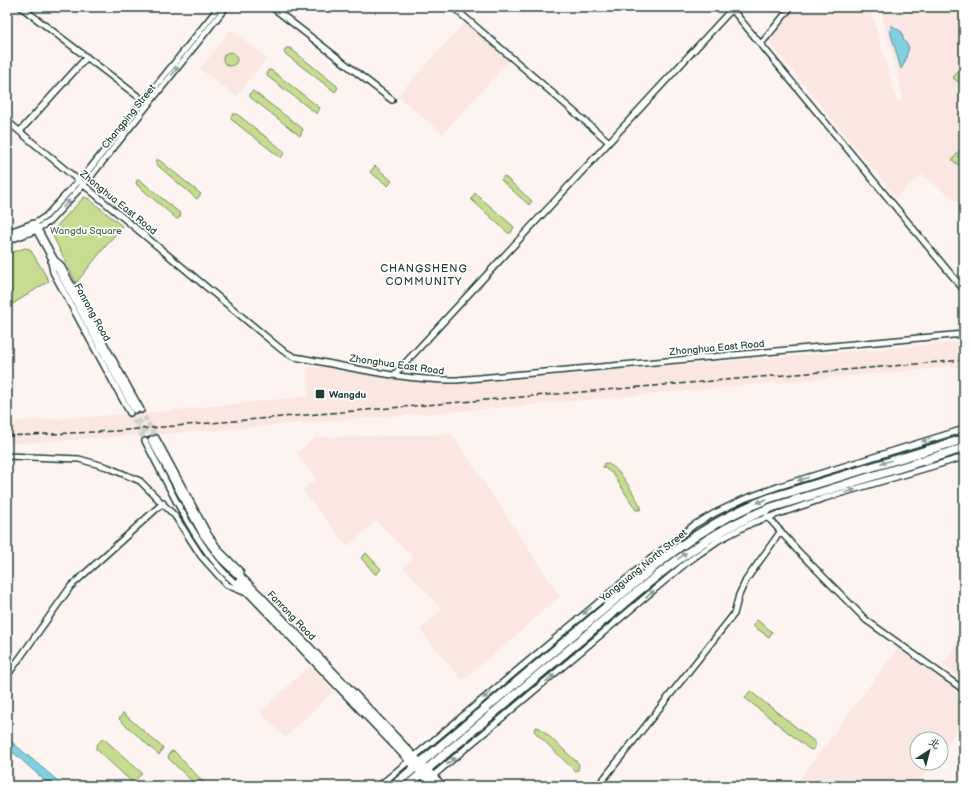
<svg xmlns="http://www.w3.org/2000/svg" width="971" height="793" viewBox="0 0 971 793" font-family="'Balsamiq Sans','LXGW WenKai TC',sans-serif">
<rect width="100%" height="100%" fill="#fdf4f2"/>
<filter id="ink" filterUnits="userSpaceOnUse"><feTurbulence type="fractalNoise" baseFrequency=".025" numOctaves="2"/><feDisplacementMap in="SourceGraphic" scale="8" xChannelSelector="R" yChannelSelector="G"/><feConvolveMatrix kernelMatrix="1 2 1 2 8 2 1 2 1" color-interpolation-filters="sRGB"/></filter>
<g filter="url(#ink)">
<path fill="#fbe7e2" d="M796,7H870L897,102L903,99L880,7H964V207L922,175L896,197L767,40Z
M466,21L510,60L443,134L397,96Z
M231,29L267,58L236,97L200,69Z
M964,342V366L474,410L165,434L7,444V422L128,414L145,411L147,413L309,396L307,367H327L442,384Z
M452,434L560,596L501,649L462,680L420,630L442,609L403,567L413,558L376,521L348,547L302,490L316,479L296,453L316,437Z
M964,635V682L942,664Z
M898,648L936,676L937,674L964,693V721L941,752V739H917V763H933L915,786H804L798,781Z
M310,665L334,691L285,738L260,712Z"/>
<path fill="#c7db91" stroke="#738c62" d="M286,48H290L337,86L338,88L335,92L284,53Z
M223 59a7 7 0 1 1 14 0a7 7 0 1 1-14 0Z
M960,68L964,71V86L953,78Z
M268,70H271L320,108L317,114L267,76Z
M253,91L303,129L300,136L250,97V93Z
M233,114H237L285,152L281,158L232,120L231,117Z
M964,145V169L952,160Z
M156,160H159L201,194L198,198L197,199L156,164Z
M375,166L392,181L388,186L370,172Z
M504,176L532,201L529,205L501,180Z
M137,180H140L181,214L179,218L177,219L136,184Z
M475,193L514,227L511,233H508L471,199Z
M84,197L89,199L122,226L76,283L52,234V231Z
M25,248L30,249L49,281L8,307L7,254Z
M604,463C619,464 634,495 641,507L640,510H636L613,474L603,467Z
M366,553L381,569L377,574H375L361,558Z
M757,620L772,632L769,637L753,626V625Z
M750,691L815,742V747L812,750L809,749L745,698Z
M123,713L163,748L159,755L119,719Z
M536,727L540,728L579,764L578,770L575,771L536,733L534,731Z
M102,739H104L142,773L134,782L133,783L96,749V746Z
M174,751L201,780L210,786H197L168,758L170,752Z"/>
<path fill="#82d0df" stroke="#5a959b" d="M891,25L902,32L903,39L909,47L905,62L901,69L890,31Z
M7,738L64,786H51L7,747Z"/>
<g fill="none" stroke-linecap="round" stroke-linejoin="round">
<path stroke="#d1cfcc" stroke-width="5" stroke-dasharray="5 2.5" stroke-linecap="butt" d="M141,410L156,438
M130,413L145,441"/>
<path stroke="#d1cfcc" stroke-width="7" stroke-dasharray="7 3.5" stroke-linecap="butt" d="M132,409L149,441"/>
<g stroke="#1f3d34" stroke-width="8">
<path id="minor" d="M21,7L144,101
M272,7L392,100
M453,7L609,142
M730,7L964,290
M761,44L791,7
M7,121L282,350L294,357C347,366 403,381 457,380L964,334
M20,131L87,57
M34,224L46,216L88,171L219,7
M37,229L50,221L92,175L226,7
M55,260L60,264L141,410
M51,262L53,272L130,413
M395,374L732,9
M156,438L208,534L220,551L241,572V575
M145,441C170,487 198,555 240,587
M7,456L79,459L107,467L140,481L175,516L201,556L227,585L249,594
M767,516L797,550L866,620L964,690
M7,676L71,586L163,503
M379,786L643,565L694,525L715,513L744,499L780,486L964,429
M421,786L686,563L719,540L752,523L825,498L964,457
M598,786L734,614L739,595L746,580L781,531
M708,786L710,784"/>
</g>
<g stroke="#1f3d34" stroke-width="10">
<path id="major" d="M7,234L34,224L135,409
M7,240L37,229
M152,440L204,535L221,558L259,595L442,786
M239,582L434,786"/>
</g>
<g stroke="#1f3d34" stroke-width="11">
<path id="highway" d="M393,786L655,566C690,537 727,514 770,498L964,439
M407,786C465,737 524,687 583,638C643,587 698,535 773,507L964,448"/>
</g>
<use href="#minor" stroke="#fff" stroke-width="5"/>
<use href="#major" stroke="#fff" stroke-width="7"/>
<use href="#highway" stroke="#fff" stroke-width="8"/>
<path stroke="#1f3d34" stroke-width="1.5" stroke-dasharray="6 3" stroke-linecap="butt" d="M7,436L116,431L964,360"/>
</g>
<defs><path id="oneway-solid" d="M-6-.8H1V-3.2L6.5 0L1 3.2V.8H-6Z"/></defs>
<g fill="#8f9e9a">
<use href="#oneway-solid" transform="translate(175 71) rotate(-51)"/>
<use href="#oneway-solid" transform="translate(66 204) rotate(-47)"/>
<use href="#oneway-solid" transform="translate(927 440) rotate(163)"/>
<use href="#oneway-solid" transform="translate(886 462) rotate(163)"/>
<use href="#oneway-solid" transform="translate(803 479) rotate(163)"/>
<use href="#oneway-solid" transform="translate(850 491) rotate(-16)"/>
<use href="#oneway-solid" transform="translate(762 501) rotate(159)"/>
<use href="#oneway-solid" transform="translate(682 556) rotate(-37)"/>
<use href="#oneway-solid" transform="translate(650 594) rotate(-40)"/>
<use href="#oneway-solid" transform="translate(587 611) rotate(140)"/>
<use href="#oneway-solid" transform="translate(550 678) rotate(-40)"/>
<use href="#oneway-solid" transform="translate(487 695) rotate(140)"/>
<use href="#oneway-solid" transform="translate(451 761) rotate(-40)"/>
</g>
</g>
<rect fill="#1f3d34" stroke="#fff" stroke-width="1.5" x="315" y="389" width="10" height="10" rx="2"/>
<g text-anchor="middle" stroke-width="3.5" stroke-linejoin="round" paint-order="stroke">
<g font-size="10" fill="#1f3d34" stroke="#fff">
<text transform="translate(128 116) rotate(-51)" y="4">Changping Street</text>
<text transform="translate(119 202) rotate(39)" y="4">Zhonghua East Road</text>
<text transform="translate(93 312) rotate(61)" y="4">Fanrong Road</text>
<text transform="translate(717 347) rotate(-5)" y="4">Zhonghua East Road</text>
<text transform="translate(397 364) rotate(8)" y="4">Zhonghua East Road</text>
<text transform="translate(643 565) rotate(-39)" y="4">Yangguang North Street</text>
<text transform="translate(292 615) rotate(46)" y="4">Fanrong Road</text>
</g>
<g font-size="10" fill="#49644b" stroke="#fff">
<text x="86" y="234">Wangdu Square</text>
</g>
<g font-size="10" font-weight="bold" fill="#1f3d34" stroke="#fff" text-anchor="start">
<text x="329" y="398">Wangdu</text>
</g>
<g font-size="11" letter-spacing="1" fill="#1f3d34" stroke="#fff">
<text x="424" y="272">CHANGSHENG<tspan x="424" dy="13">COMMUNITY</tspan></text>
</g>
</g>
<rect width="971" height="793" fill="none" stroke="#fff" stroke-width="24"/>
<rect x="12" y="12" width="947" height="769" fill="none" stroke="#1f3d34" stroke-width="1.5" filter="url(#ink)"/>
<g transform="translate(929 751) rotate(36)"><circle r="19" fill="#ffffff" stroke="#a5b1ae"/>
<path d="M0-3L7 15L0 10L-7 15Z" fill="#1f3d34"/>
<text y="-6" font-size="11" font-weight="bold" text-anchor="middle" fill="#1f3d34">北</text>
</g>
</svg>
